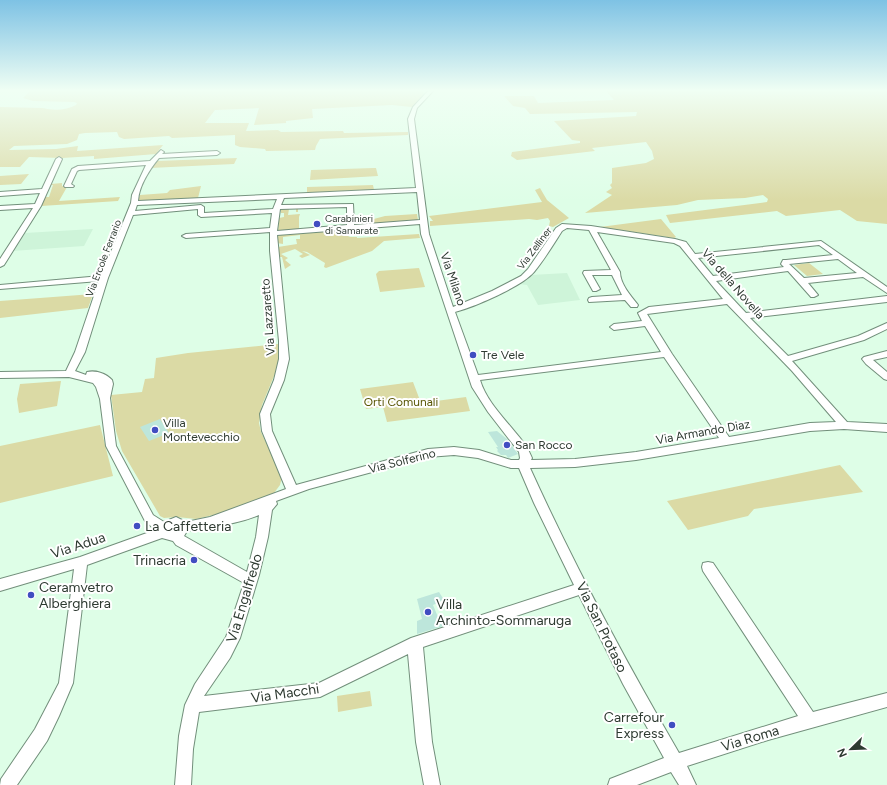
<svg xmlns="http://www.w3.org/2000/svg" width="887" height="785" viewBox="0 0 887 785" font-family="Figtree,sans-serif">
<rect width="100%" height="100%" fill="#defee7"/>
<path fill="#cef4d9" d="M93,229L84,246L12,251L25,233Z
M567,273L580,300L538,305L527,285L519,284L531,275Z"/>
<path fill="#dbdaa5" d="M30,91H423L424,94L412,107L392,105L312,109L313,118L286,121V123L254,125L259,108L215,110L205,123H249L246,131L278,130L281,132L343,131L344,133L408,132V135L320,139L316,146L315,150L266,151L265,149L240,147L235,145V135L172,138L169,136L124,139L119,137L117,132L85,133L79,134L77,140L67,144L14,146L9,150L56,149L78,146L77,151L163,145L156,154L94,159V156L62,158L29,157L20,167H0V107L43,108C54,111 67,110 76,105L77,103L74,102L33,101L23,98Z
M606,91H887V224L857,221L840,210L786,216L777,211L670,223L666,215L767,202L768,199L763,195L745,198L698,200L677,205L585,213L612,195L606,192L612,188L610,185L612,183V168L646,163L654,159L652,151L646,142L592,148L595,151L517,160L511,156L512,152L580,143V141L572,140L554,121L636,116L637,112L530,114L525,108L513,106L504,96H534L538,103L614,100Z
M237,158L234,164L150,168L156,161Z
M374,168H376L378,176L310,180L311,170Z
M29,174L21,184L0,185V176Z
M62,183V186L67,187L59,201L120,197L118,201L41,206L45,197H49L53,185H50L51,184Z
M373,185L374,190L307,193V187Z
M201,186L198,198L139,201L138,199L140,195L167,193L170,190Z
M540,188L547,200L569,218L553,227L549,226L550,221L548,218L537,220L529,219L430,226V221H433L429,216L542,202L535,190Z
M298,207V212H296V209H289L288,215L300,214L299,217V230L278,231L279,218L284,217V213H281V209Z
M417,214L418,220L414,221L358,225L357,218L366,216L370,220L385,216Z
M661,219L676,237L674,238L600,227Z
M342,229V233L350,237H357V238L419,234L420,238L384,241L372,251L326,268L324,267L325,263L307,252L302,251L310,255L302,258L299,256L303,254L295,249L281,254L288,258L285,260L291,265L285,269L282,257H279L278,247L297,244L296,239H300V235L283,237V244L277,243L276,236L278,235Z
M809,263L823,274L807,276L794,265Z
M419,268L425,287L380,292L376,274L379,271Z
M93,294L88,308L0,318V301Z
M278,344L279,364L262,405L259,423L261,432L282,477L280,485L274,493L222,513L196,519L177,517L164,518L160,516L122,451L116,431L111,395L142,392L145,379L154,378L156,358L188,353Z
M61,381L57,406L19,413L17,399L20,384Z
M413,382L421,403L466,397L470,411L387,422L383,407L366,409L360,389Z
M100,425L113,476L0,503V446Z
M840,465L863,492L754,509L748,516L688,530L667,501Z
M370,691L372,706L338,712L337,696Z"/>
<path fill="#bde6db" d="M160,419L169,433L149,441L140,427Z
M497,431L507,439L518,454L508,458L506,455H501L497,451L498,450L496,447H498L488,432Z
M439,592L444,600L433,605L440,622L451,619L453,623L417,634V621L422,619L417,599Z"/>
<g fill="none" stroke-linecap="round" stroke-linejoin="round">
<g stroke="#728f7b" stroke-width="2">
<path id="minor" d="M428,91H433L417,108L414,119L429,234L453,307L492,291L521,276L528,269L556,228L562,224L591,226L675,239L686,242L695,254L821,241L887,287V293L863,277L808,283L818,295L814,297H811L788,271L716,281L746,313L887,296V302L750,318L788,356L858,336L887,323V329L864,340L792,361L847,422L887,424V432L844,429L810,431L636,460L575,467L530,468C574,565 625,660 679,753L798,716L703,571L702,567L703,563L708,562L713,563L813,712L887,693V707L768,740L687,766L696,785H679L671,772L637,785H608L610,779L664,758L623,684L579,595L423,647L432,742L440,785H424L416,742L408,654L320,697L199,712L193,749L191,785H175L179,736L185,705L195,684L226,637L244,583L176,545L173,541L162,538L87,565L73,683L59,716L47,741L17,785H0L1,779L35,729L59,683L74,569L0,591V579L80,557L158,529L152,527L145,521L106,446L100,399L96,387L93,383L69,377L0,378V372L66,371L75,352L99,281L0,289V285L101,276L120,230L131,203L132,195L146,165L79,170L77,171L71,184L74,186L73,187H65L64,186L72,169L78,166L150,161L161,150L164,152L162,154L217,151L220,153L217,155L159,158C150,169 139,185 138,201L416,188L408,119L413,107ZM417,192L420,220L354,225L353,204L281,205L284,198ZM277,199L273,209L204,213V207L201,205L135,211L137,205ZM347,207V225L277,231L280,209ZM198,209V215L201,217L272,213L270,228L186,234L182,236L186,238L270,232V251L279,341V359L274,380L260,414L262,431L286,489L210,517L186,522L176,517L164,522L153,515L116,446L110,398L113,384L112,380C106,373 95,370 87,372L86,375L75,371L85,352L108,278L133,215ZM420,224L421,234L472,387L488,412L519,452L520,458L519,460H511L479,450L454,447L428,449L296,485L272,431L270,414L284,380L289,359L277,235ZM567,228L589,230L611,270L584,271L583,273L593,291H596L600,289L592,275H612L622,295L592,297L589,298L588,300L589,302L625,300L631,307H637L638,305C631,296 620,284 620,272L597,232L674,243L680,246L723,299L649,307L638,313L642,321L614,324L610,327L614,330L645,326L661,352L478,375L455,312C474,307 521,287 534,272C544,260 553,245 562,231ZM819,245L833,255L786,260H783L781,264L784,267L713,276L698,258ZM838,259L857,273L804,278L789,264ZM727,304L792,371L836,422L810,423L729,437L672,354L647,314ZM664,357L719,438L636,452L575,459L531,460L532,458C528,448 522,440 515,432C502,416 486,400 480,380ZM454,455L478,458L511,468H519L534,503L574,585L411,638L319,683L204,696L230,658L240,638L259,575L268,537L272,510L277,504L276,501L309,489L428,457ZM259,515L256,537L247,572L184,536L187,531C212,526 236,525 259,515ZM175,527V529L170,531L171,530Z
M59,157L62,159L41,206L4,265L0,267V259L33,208L0,210V206L35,204L40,193L0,196V192L42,189L56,159Z
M887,351V357L873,360L887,372V380L884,379L866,364L862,359L864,357Z"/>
</g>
<use href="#minor" fill="#fff" fill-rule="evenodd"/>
</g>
<linearGradient id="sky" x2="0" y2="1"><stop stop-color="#7ec2e4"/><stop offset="0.45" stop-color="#f0fff4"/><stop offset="1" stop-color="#f0fff4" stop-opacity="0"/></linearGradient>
<rect width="887" height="201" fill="url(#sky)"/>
<g fill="#414dc1" stroke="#fff" stroke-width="1.5">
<circle cx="317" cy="224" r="4"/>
<circle cx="473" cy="355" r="4"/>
<circle cx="155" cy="430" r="4"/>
<circle cx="507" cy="445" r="4"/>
<circle cx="137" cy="526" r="4"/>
<circle cx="194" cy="560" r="4"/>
<circle cx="31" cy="595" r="4"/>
<circle cx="428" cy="612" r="4"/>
<circle cx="672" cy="725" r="4"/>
</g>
<g text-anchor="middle" stroke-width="4" stroke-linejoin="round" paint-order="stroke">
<g font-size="10" fill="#2e3a31" stroke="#fff" text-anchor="start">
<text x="325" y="222">Carabinieri<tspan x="325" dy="12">di Samarate</tspan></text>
</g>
<g font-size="10" fill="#2e3a31" stroke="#fff">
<text transform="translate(534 248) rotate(-53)" y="4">Via Zelliner</text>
<text transform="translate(103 258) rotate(-69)" y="4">Via Ercole Ferrario</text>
</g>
<g font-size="12" fill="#2e3a31" stroke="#fff">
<text transform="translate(453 279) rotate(71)" y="4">Via Milano</text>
<text transform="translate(733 284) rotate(49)" y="4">Via della Novella</text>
<text transform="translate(268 317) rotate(-94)" y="4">Via Lazzaretto</text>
<text transform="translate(703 432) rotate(-10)" y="4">Via Armando Diaz</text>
<text transform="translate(402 461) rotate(-14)" y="4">Via Solferino</text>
</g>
<g font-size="12" fill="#2e3a31" stroke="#fff" text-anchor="start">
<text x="481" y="359">Tre Vele</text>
<text x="163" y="427">Villa<tspan x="163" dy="14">Montevecchio</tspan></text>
<text x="515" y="449">San Rocco</text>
</g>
<g font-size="12" fill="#595606" stroke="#fff">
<text x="401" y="406">Orti Comunali</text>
</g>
<g font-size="14" fill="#2e3a31" stroke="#fff" text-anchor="start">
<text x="145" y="531">La Caffetteria</text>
<text x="186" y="565" text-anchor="end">Trinacria</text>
<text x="39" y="592">Ceramvetro<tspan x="39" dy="16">Alberghiera</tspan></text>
<text x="436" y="609">Villa<tspan x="436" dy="16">Archinto-Sommaruga</tspan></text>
<text x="664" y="722" text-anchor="end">Carrefour<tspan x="664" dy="16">Express</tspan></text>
</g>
<g font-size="14" fill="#2e3a31" stroke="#fff">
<text transform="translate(78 545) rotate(-18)" y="5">Via Adua</text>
<text transform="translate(244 598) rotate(-73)" y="5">Via Engalfredo</text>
<text transform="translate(602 627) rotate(64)" y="5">Via San Protaso</text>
<text transform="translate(285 693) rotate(-8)" y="5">Via Macchi</text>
<text transform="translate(750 738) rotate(-17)" y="5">Via Roma</text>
</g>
</g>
<g transform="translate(851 749) rotate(247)" stroke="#ffffff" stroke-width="3" paint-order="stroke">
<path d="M0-3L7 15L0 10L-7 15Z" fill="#2e3a31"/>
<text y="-6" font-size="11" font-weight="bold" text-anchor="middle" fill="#2e3a31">N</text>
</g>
</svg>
